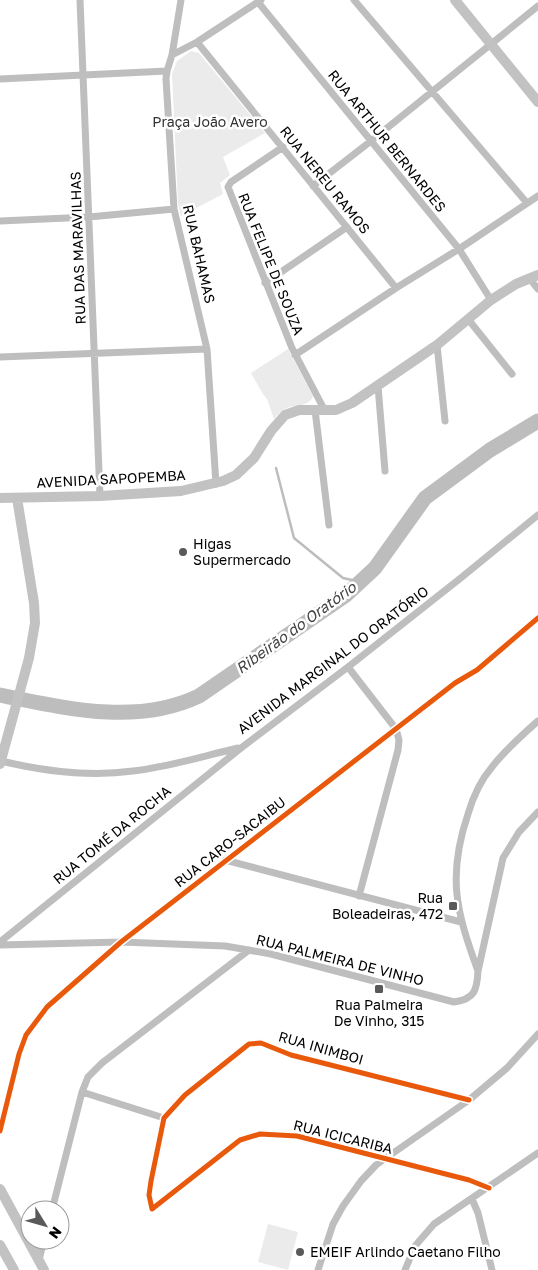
<svg xmlns="http://www.w3.org/2000/svg" width="538" height="1270" viewBox="0 0 538 1270" font-family="'Golos Text',sans-serif">
<rect width="100%" height="100%" fill="#fff"/>
<path fill="#ebebeb" d="M191,51L199,53L265,133L223,157L230,175L220,183L223,194L181,216L178,204L172,74L177,61Z
M288,349L313,396C309,407 297,404 287,408C282,410 278,414 274,419L267,399L263,394L251,373Z
M268,1224L298,1232L288,1270L258,1262Z"/>
<g fill="none" stroke-linecap="round" stroke-linejoin="round">
<path stroke="#bdbdbd" stroke-width="2.5" d="M276,468L294,538L343,578L361,582"/>
<path stroke="#bdbdbd" stroke-width="15" d="M0,695C65,708 136,726 199,696L346,595L375,568L425,498L490,450L538,421"/>
<path stroke="#bebebe" stroke-width="7" d="M80,0L100,496
M181,0L172,55L167,71L166,79L174,209L207,349L216,484
M354,0L527,203
M258,2L459,249L491,300
M197,42L396,288
M172,55L197,42L261,0
M0,79L167,71
M283,147L231,182L228,187L292,348L325,411
M313,186L371,141L538,6
M0,221L89,217L174,209
M530,279L538,289
M265,283L347,227
M468,319L512,374
M437,345L445,421
M295,355L396,288L459,249L538,196
M0,357L207,349
M378,386L385,471
M315,410L329,525
M348,667L396,729L399,740L398,750L359,896
M1,761C43,771 90,777 133,771C169,767 203,756 238,748
M225,860L461,922
M0,942L241,748L348,667L462,577L538,515
M0,945L121,942L225,946L271,954L454,1002C475,999 477,990 478,971L503,858L519,832L538,812
M478,971C456,911 447,876 468,814C473,797 480,781 492,767C505,750 522,735 538,721
M82,1092L164,1118
M469,1100L291,1055L261,1043L249,1044L185,1095L164,1118L151,1181L149,1195L152,1209L240,1140L260,1134L297,1136L469,1180L489,1188
M0,1131L19,1054L26,1035L47,1007L121,942L455,683L477,670L538,618
M472,1199L478,1213L492,1270
M52,1210L82,1092L88,1077L102,1063L249,950
M39,1260L44,1240
M318,1270L333,1224L343,1206L361,1181L376,1165L469,1100L507,1068L538,1034
M405,1270L415,1246L434,1224L538,1153"/>
<path stroke="#c2c2c2" stroke-width="10" d="M455,0L538,102
M0,498L100,496L181,491L223,481L236,475L254,458L271,431L285,415L299,410H336L352,403L437,345L491,300L516,284L538,275
M0,764L29,658L35,623L34,603L17,498
M0,1189L44,1270
M0,1245L14,1270"/>
<g stroke="#fff" stroke-width="8">
<path id="cycleway" d="M469,1100L291,1055L261,1043L249,1044L185,1095L164,1118L151,1181L149,1195L152,1209L240,1140L260,1134L297,1136L469,1180L489,1188
M0,1131L19,1054L26,1035L47,1007L121,942L455,683L477,670L538,618"/>
</g>
<use href="#cycleway" stroke="#e8590c" stroke-width="5"/>
</g>
<g fill="#595959" stroke="#fff" stroke-width="2">
<circle cx="183" cy="552" r="5"/>
<rect x="448" y="901" width="10" height="10" rx="2.5"/>
<rect x="374" y="984" width="10" height="10" rx="2.5"/>
<circle cx="300" cy="1252" r="5"/>
</g>
<g text-anchor="middle" stroke-width="5" stroke-linejoin="round" paint-order="stroke">
<g font-size="14" fill="#313131" stroke="#fff">
<text x="210" y="127">Praça João Avero</text>
</g>
<g font-size="14" fill="#000" stroke="#fff">
<text transform="translate(387 141) rotate(51)" y="5">RUA ARTHUR BERNARDES</text>
<text transform="translate(325 180) rotate(51)" y="5">RUA NEREU RAMOS</text>
<text transform="translate(78 248) rotate(-92)" y="5">RUA DAS MARAVILHAS</text>
<text transform="translate(199 254) rotate(77)" y="5">RUA BAHAMAS</text>
<text transform="translate(271 264) rotate(68)" y="5">RUA FELIPE DE SOUZA</text>
<text transform="translate(111 479) rotate(-3)" y="5">AVENIDA SAPOPEMBA</text>
<text transform="translate(333 660) rotate(-37)" y="5">AVENIDA MARGINAL DO ORATÓRIO</text>
<text transform="translate(112 835) rotate(-39)" y="5">RUA TOMÉ DA ROCHA</text>
<text transform="translate(230 842) rotate(-38)" y="5">RUA CARO-SACAIBU</text>
<text transform="translate(340 960) rotate(14)" y="5">RUA PALMEIRA DE VINHO</text>
<text transform="translate(321 1048) rotate(16)" y="5">RUA INIMBOI</text>
<text transform="translate(343 1137) rotate(14)" y="5">RUA ICICARIBA</text>
</g>
<g font-size="14" fill="#000" stroke="#fff" text-anchor="start">
<text x="193" y="549">Higas<tspan x="193" dy="16">Supermercado</tspan></text>
<text x="443" y="903" text-anchor="end">Rua<tspan x="443" dy="16">Boleadeiras, 472</tspan></text>
<text x="379" y="1010" text-anchor="middle">Rua Palmeira<tspan x="379" dy="16">De Vinho, 315</tspan></text>
<text x="310" y="1257">EMEIF Arlindo Caetano Filho</text>
</g>
<g font-size="15" font-style="italic" fill="#424242" stroke="#fff">
<text transform="translate(296 628) rotate(-36)" y="5">Ribeirão do Oratório</text>
</g>
</g>
<g transform="translate(45 1225) rotate(127)"><circle r="24" fill="#ffffff" stroke="#999999"/>
<path d="M0-4L9 19L0 12L-9 19Z" fill="#595959"/>
<text y="-8" font-size="14" font-weight="bold" text-anchor="middle" fill="#000000">N</text>
</g>
</svg>
